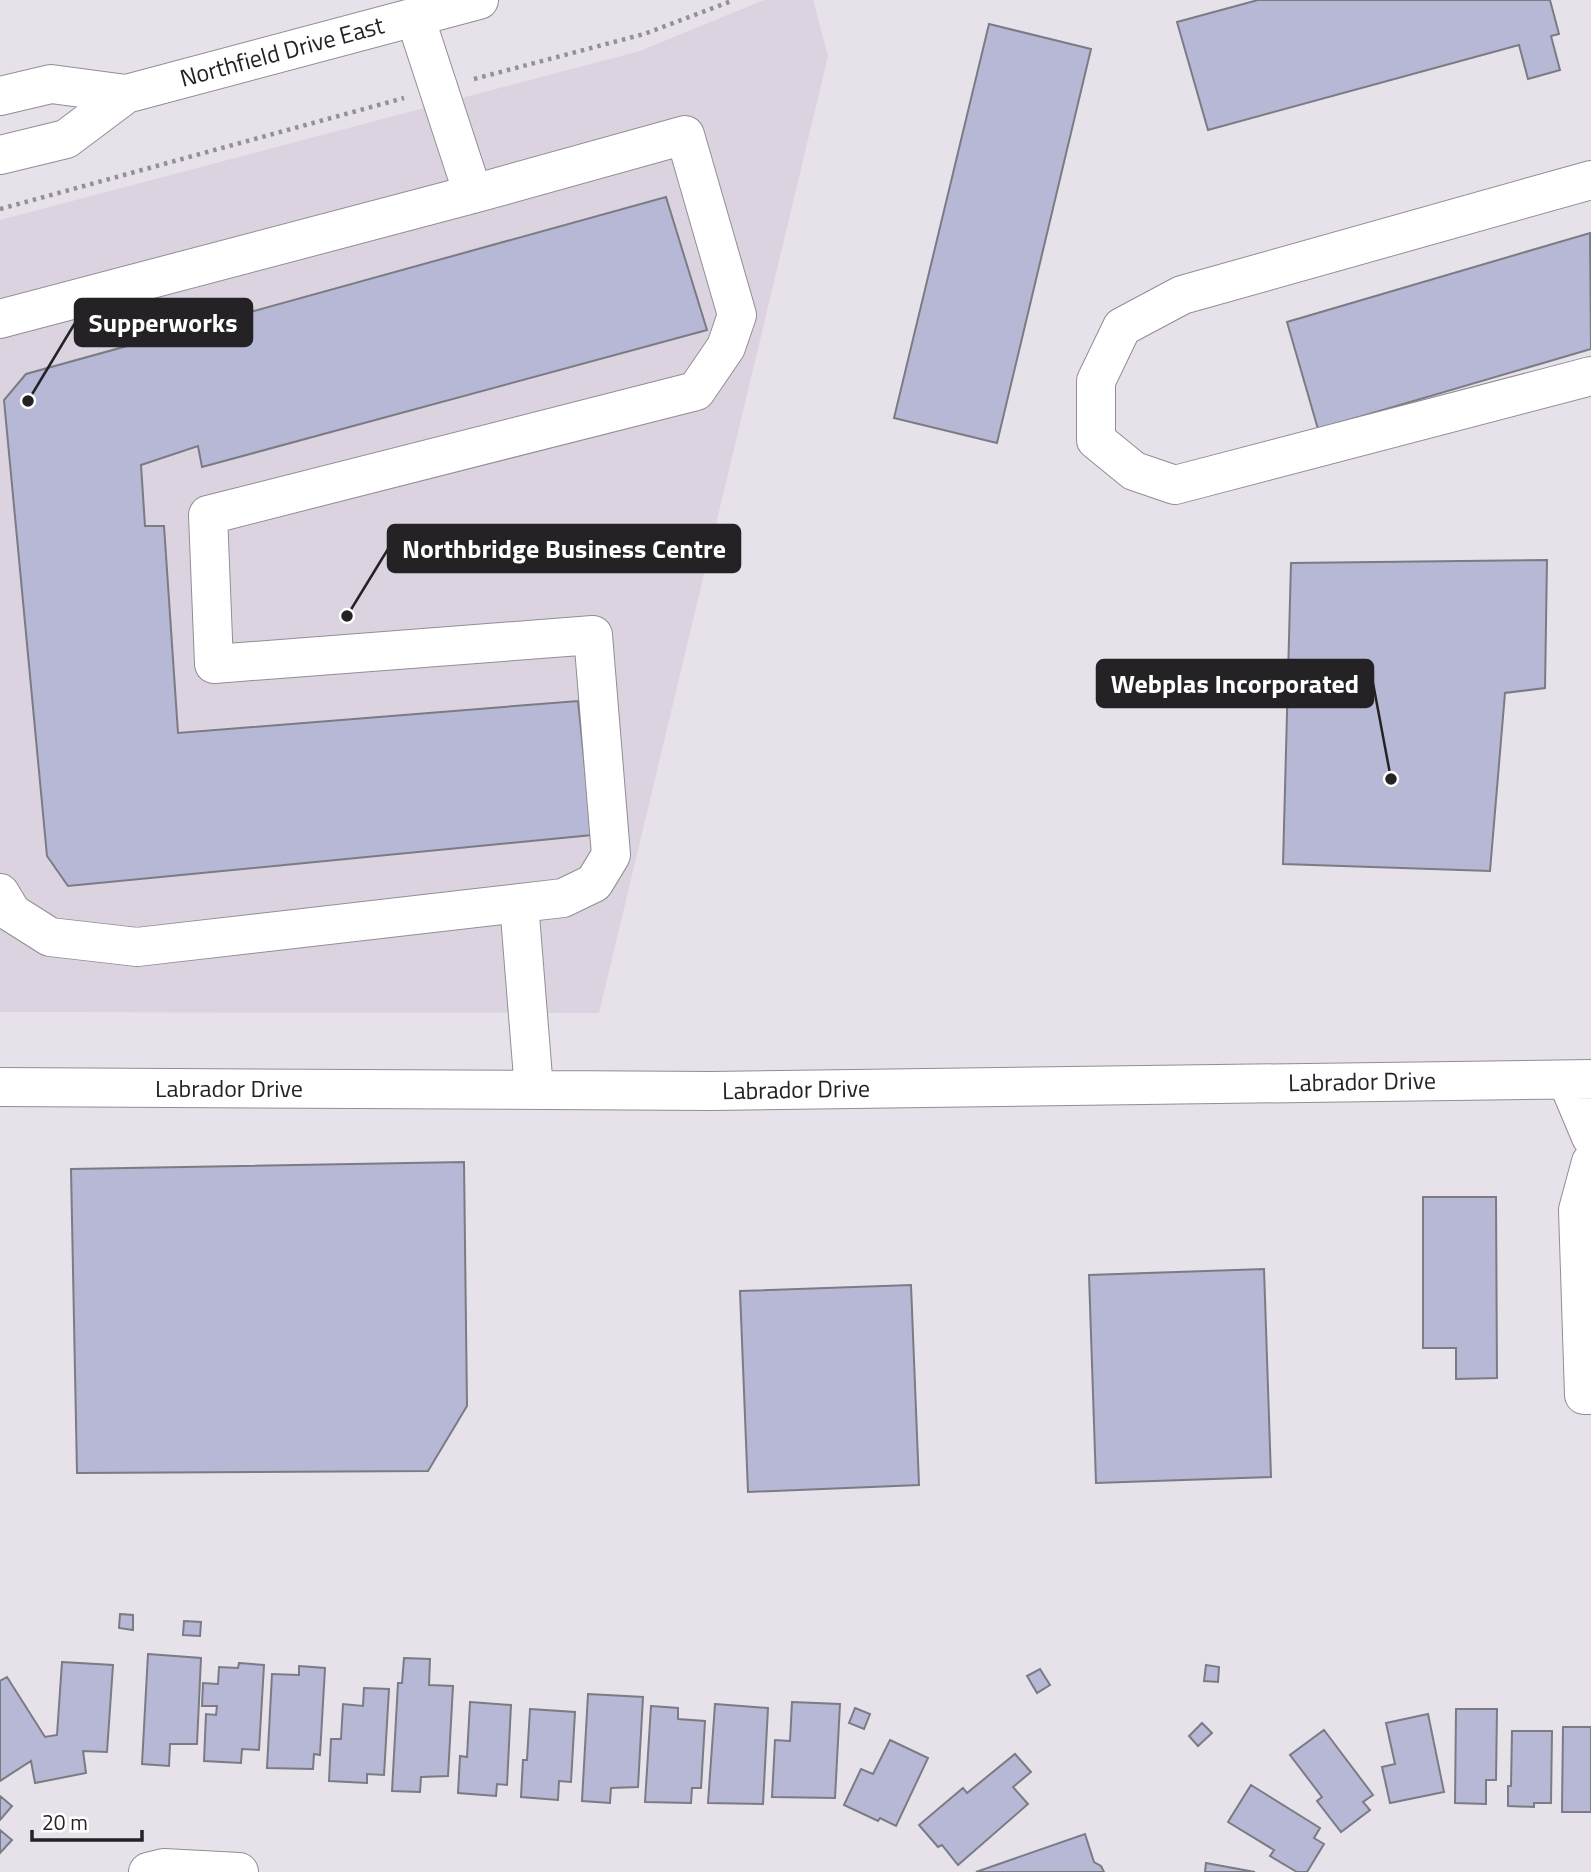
<svg xmlns="http://www.w3.org/2000/svg" width="1591" height="1872" viewBox="0 0 1591 1872" font-family="'Titillium Web',sans-serif">
<rect width="100%" height="100%" fill="#e7e1ea"/>
<path fill="#dcd3e1" d="M764,0H813L828,56L599,1013L0,1012V220L640,51Z"/>
<path fill="#b7b8d5" stroke="#7b7b83" stroke-width="2" d="M1258,0H1550L1559,34L1551,36L1560,70L1528,79L1519,45L1208,130L1177,22Z
M989,24L1091,49L997,443L894,418Z
M666,197L707,330L202,467L198,446L141,465L145,526H164L178,733L578,701L592,835L68,886L47,856L4,400L26,374Z
M1590,233L1591,349L1318,429L1287,322Z
M1547,560L1545,688L1505,693L1490,871L1283,864L1291,563Z
M464,1162L467,1406L428,1471L77,1473L71,1169Z
M1423,1197H1496L1497,1378L1456,1379V1348H1423Z
M1264,1269L1271,1477L1096,1483L1089,1275Z
M911,1285L919,1485L748,1492L740,1291Z
M120,1614L133,1615V1630L119,1628Z
M184,1621L201,1622L200,1636L183,1635Z
M148,1654L201,1658L197,1744H170L169,1766L142,1764Z
M404,1658L430,1659L429,1685L453,1686L448,1776L421,1777L420,1792L392,1791L398,1683H402Z
M62,1662L113,1665L107,1752L83,1751L86,1773L35,1783L31,1761L0,1781V1681L7,1677L45,1737L57,1735Z
M239,1663L264,1665L259,1750L242,1749L241,1763L204,1761L206,1714L216,1715L217,1706H202L203,1683L218,1684L219,1667L238,1668Z
M1206,1665L1219,1667L1218,1682L1204,1681Z
M299,1666L325,1668L320,1755L314,1754L313,1769L267,1768L272,1674L299,1675Z
M1040,1669L1050,1685L1037,1693L1027,1676Z
M364,1688L389,1689L384,1775L367,1774V1783L329,1781L331,1739H341L343,1704L363,1706Z
M588,1694L643,1697L638,1787L611,1788L610,1803L582,1801Z
M470,1702L511,1705L507,1785L497,1784L496,1796L458,1793L460,1756L467,1757Z
M792,1702L840,1704L835,1798L772,1797L775,1740L790,1741Z
M715,1704L768,1708L763,1804L708,1803Z
M651,1706L678,1708V1719L705,1721L701,1788H692L691,1803L645,1802Z
M855,1708L870,1714L864,1729L849,1723Z
M530,1709L575,1712L571,1782L559,1781L558,1800L521,1797L523,1760H527Z
M1456,1709H1497L1496,1780H1486V1804L1455,1803Z
M1428,1714L1444,1792L1390,1803L1382,1767L1395,1764L1386,1723Z
M1202,1723L1212,1733L1198,1746L1189,1736Z
M1563,1727H1591V1812H1562Z
M1324,1730L1373,1795L1363,1802L1370,1810L1341,1832L1317,1801L1322,1797L1290,1755Z
M1512,1731H1552L1551,1803H1534V1807L1508,1806V1786H1511Z
M890,1740L928,1758L896,1826L880,1818L878,1821L844,1805L861,1769L873,1774Z
M1015,1754L1031,1772L1013,1787L1028,1804L958,1865L942,1845L938,1847L919,1825L963,1788L967,1793Z
M1251,1785L1320,1828L1314,1838L1324,1844L1307,1872H1297L1270,1856L1274,1850L1228,1822Z
M0,1796L12,1806L0,1820Z
M0,1830L12,1840L0,1853Z
M1085,1834L1094,1862L1101,1866L1104,1872H976Z
M1206,1863L1255,1872H1205Z"/>
<g fill="none" stroke-linecap="round" stroke-linejoin="round">
<g stroke="#928d95" stroke-width="40">
<path id="minor" d="M415,17L473,194
M1591,180L1182,295L1122,327L1096,381V440L1134,471L1175,485L1591,376
M0,319L473,194L685,135L737,315L726,347L696,391L208,515L214,664L593,635L611,855L594,883L563,898L137,947L50,937L12,913L0,893
M519,903L534,1090
M1567,1080L1591,1137
M0,1087L711,1091L1591,1079
M1591,1162L1578,1210L1584,1395H1591
M148,1872L164,1868L239,1872"/>
</g>
<g stroke="#928d95" stroke-width="40">
<path id="major" d="M0,96L51,84L126,94
M0,155L66,139L126,94L479,0"/>
</g>
<path stroke="#949096" stroke-width="4.5" stroke-dasharray="3.5 5" stroke-linecap="butt" d="M474,79L644,34L734,0
M0,209L404,98"/>
<use href="#minor" stroke="#fff" stroke-width="38"/>
<use href="#major" stroke="#fff" stroke-width="38"/>
</g>
<g text-anchor="middle" stroke-width="5" stroke-linejoin="round" paint-order="stroke">
<g font-size="24" fill="#242225" stroke="#fff">
<text transform="translate(282 52) rotate(-15)" y="8">Northfield Drive East</text>
<text transform="translate(1362 1082) rotate(-1)" y="8">Labrador Drive</text>
<text x="229" y="1097">Labrador Drive</text>
<text transform="translate(796 1090) rotate(-1)" y="8">Labrador Drive</text>
</g>
</g>
<path fill="none" stroke="#242225" stroke-width="2.5" d="M28 401L75 323M347 616L388 549M1391 779L1373 683"/>
<g fill="#242225" stroke="#fff" stroke-width="2.5">
<circle cx="28" cy="401" r="7"/>
<circle cx="347" cy="616" r="7"/>
<circle cx="1391" cy="779" r="7"/>
</g>
<g fill="#242225" stroke="#242225" stroke-width="2.5">
<rect x="75" y="299" width="177" height="47" rx="7"/>
<rect x="388" y="525" width="352" height="47" rx="7"/>
<rect x="1097" y="660" width="276" height="47" rx="7"/>
</g>
<g font-size="26" text-anchor="middle" font-weight="bold" fill="#fff">
<text x="163" y="332">Supperworks</text>
<text x="564" y="558">Northbridge Business Centre</text>
<text x="1235" y="693">Webplas Incorporated</text>
</g>
<path d="M32 1830v10h110v-10" fill="none" stroke="#242225" stroke-width="3.5"/>
<text x="42" y="1830" font-size="21" fill="#242225" stroke="#ffffff" stroke-width="5" paint-order="stroke">20 m</text>
</svg>
